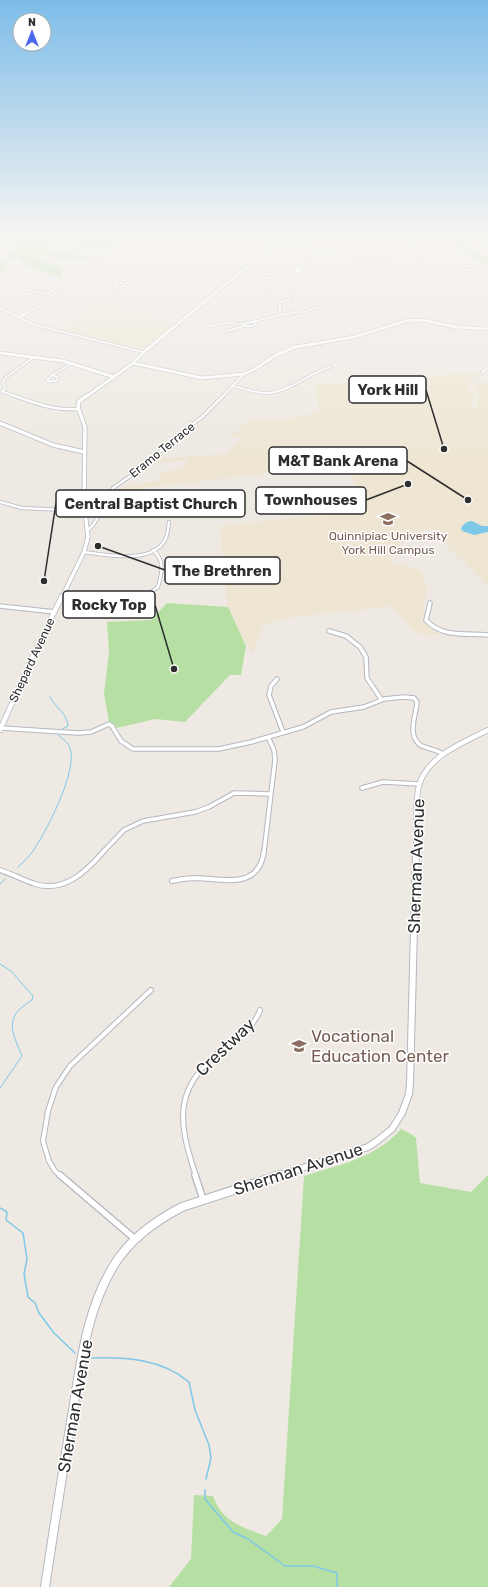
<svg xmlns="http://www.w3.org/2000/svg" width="488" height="1587" viewBox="0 0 488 1587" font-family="Rubik,sans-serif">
<rect width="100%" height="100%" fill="#eee9e2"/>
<path fill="#eee6d3" d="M98,304L175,324L148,347L136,349L62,331Z
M481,372L468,386L475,397L471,408H476L480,397L473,388V384L488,382V587L429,529L409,538L399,547L393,558L387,559L394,564L415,568L421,571L425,580L427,588L422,620L428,626L438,633L446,635L421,634L412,630L393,606L293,617L264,624L252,653L227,610L220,526L357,511L351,463L114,492L117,488L161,480L158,472L181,470L188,460L152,463L156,459L226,454L243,437L229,438L247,421L294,418L319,412L315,385Z"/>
<path fill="#b6e0a3" d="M35,236H62L58,242L51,241L47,247V250C55,256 61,252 69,253L67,255L75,254L96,257L76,258L75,261L41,255L34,258L43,262L63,267L61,271L62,278L24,265L19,259H13L2,267L7,270L0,271V262L18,249L11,246L16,243Z
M90,236H128L112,248L100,245L93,249L76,246L77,244L91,237Z
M454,236H462C466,248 476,254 486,259V256H488V265C475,260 457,252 454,236Z
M167,603L228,607L246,646L241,675H230L185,722L155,719L117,728L113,723L109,722L104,694L109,652L107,622L151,620Z
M401,1129L411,1134L416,1138L420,1183L471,1192L488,1175V1587H169L191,1559L194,1495L213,1496C223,1523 241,1526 266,1536L282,1519L304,1176C339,1165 376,1158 401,1129Z"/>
<path fill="#7dc8e8" d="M472,521L482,526H488V532L474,535L462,531L461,528C464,524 466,521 472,521Z"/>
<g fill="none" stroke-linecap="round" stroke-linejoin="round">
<path stroke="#7dc8e8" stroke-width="1" d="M473,236L474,239L488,242
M415,245L417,240L425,236
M50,697C56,708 67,713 68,726L61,730
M18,867C23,862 29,857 33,851C46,832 78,771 70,748C68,742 63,739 58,735
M0,884L5,879
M0,964L11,971L33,996L32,1000C4,1017 11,1030 22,1056L0,1088"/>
<path stroke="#7dc8e8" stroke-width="1.5" d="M0,1208L7,1212L6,1220L23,1233L27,1259L24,1274L28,1297L35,1303L39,1313L54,1333L75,1353
M92,1358C126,1357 162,1359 189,1382L195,1410L209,1445L211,1458L206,1479
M205,1490V1499L233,1532L248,1539L285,1566H313L337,1573V1587"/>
<g stroke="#b5b7c0" stroke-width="3">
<path id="street-far4" d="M52,242L106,254
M276,242L329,252L362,261L404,263L488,272
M0,246L15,248
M0,259L15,248
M247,268L266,274L280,275L282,282
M298,268L302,271H295Z
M298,268L318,251
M85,270L94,273L115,284
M122,283L126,286L115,287V284Z
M14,287L53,295
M280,302L262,291L266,287L282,282
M280,302L291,299L284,293L290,287L282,282
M0,309L35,325L143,352
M280,315L307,311L318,307
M19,317L37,308L129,236
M210,326L226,323L244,324
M244,326H253L256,322
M227,331L244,326V324L280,315V302
M482,373L488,367
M52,375L57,377L58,380L51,382L47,380Z
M52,375L72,363
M232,386C244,388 257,394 269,393C291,391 309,373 330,367
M2,391L14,396
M1,392L5,389L3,383L5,378L34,357
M223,396L244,374"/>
</g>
<g stroke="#b5b7c0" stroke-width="4">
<path id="street-far3" d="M12,395C34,403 55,411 79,409
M0,502L22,508L85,511
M88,530L94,524L113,488L142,468L177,436L202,417L224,395
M84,552C107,555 154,565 166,538C168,533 168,527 169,522
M144,597L158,587C162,573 165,560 153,550"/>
</g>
<g stroke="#b5b7c0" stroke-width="5.5">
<path id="street-far2" d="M62,597C90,601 119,608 146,596
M430,603L426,620C442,638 466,633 488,635
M0,606L55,612
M329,631L346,636L360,647L366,657L367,678L381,699
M277,679L271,686L269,695L283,732
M1,728L78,733L91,732L109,724L112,726L121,741L133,749H219L251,742L303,727L331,712L364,707L384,699L404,697L414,698L417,702C416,716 406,737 422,746C429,749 437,750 443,754
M362,788L383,782L419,784
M103,852L124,830L143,821L195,812L209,807L234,793L271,794
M264,852L275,760L274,750L268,737"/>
</g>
<g stroke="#b5b7c0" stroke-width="6">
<path id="street-far1" d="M0,870C12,874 23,880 35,884C64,893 86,872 104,851
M172,881C180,879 188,878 197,878C224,879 259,890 264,851
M61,1176L55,1171L49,1161L43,1141L48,1111L56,1087L70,1066L151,990
M196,1176C177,1119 173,1088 225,1047C239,1036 254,1027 260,1010"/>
</g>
<g stroke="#b5b7c0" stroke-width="8">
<path id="street" d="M60,1175L135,1239
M195,1175L203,1199"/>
</g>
<g stroke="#b5b7c0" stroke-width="4">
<path id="secondary-far4" d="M0,353L63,361L114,377
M133,363L202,378L244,374L255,369L276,355L295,347L354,337L406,321L422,320L456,327L488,329
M87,396L133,363L145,351L273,245L281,236"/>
</g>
<g stroke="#b5b7c0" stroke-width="5">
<path id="secondary-far3" d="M0,423L53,445L84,452
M62,597L84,552L88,537L84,503L85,427L78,407L79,401L88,395"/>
</g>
<g stroke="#b5b7c0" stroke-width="6">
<path id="secondary-far2" d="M0,730L33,656L62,596
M416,852C417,833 415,809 418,790C423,758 462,743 488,730"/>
</g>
<g stroke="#b5b7c0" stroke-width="8">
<path id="secondary-far1" d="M277,1176L368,1147L377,1141L392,1129L402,1113L409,1094L410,1084L416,851"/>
</g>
<g stroke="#b5b7c0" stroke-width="10">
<path id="secondary" d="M45,1587C54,1528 63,1469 73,1410C81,1361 87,1309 114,1265C130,1239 155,1221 182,1207L280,1175"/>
</g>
<use href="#street-far4" stroke="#fff" stroke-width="2"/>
<use href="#street-far3" stroke="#fff" stroke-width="2.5"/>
<use href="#street-far2" stroke="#fff" stroke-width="3.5"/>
<use href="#street-far1" stroke="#fff" stroke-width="4"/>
<use href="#street" stroke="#fff" stroke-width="5.5"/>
<use href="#secondary-far4" stroke="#fff" stroke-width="3"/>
<use href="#secondary-far3" stroke="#fff" stroke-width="3.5"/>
<use href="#secondary-far2" stroke="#fff" stroke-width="4.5"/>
<use href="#secondary-far1" stroke="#fff" stroke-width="6"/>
<use href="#secondary" stroke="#fff" stroke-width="8"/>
</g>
<linearGradient id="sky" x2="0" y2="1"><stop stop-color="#7dbce8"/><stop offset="0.51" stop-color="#f7f5f2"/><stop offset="1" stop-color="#f7f5f2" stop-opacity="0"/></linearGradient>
<rect width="488" height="459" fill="url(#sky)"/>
<defs>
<g id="university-bare" transform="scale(1.2)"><path d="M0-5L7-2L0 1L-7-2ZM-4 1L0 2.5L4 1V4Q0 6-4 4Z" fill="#8d6e63" stroke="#fff" stroke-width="2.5" paint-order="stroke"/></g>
<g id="school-bare" transform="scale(1.2)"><path d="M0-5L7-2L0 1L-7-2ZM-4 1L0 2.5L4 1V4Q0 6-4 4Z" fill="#8d6e63" stroke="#fff" stroke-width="2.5" paint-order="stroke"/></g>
</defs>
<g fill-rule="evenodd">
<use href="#university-bare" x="388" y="519"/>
<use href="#school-bare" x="299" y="1046"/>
</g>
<g text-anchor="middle" stroke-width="3" stroke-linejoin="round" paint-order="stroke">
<g font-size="12" fill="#2e2e2e" stroke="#fff">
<text transform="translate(162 450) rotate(-39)" y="4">Eramo Terrace</text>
<text transform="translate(32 660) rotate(-65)" y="4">Shepard Avenue</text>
</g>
<g font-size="12" fill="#785e54" stroke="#fff">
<text x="388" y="540">Quinnipiac University<tspan x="388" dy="14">York Hill Campus</tspan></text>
</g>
<g font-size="17" fill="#2e2e2e" stroke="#fff">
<text transform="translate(416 866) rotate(-88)" y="6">Sherman Avenue</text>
<text transform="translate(225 1047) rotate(-44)" y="6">Crestway</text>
<text transform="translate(298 1169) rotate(-18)" y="6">Sherman Avenue</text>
<text transform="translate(75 1406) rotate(-80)" y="6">Sherman Avenue</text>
</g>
<g font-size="17" fill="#785e54" stroke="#fff" text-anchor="start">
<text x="311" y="1042">Vocational<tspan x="311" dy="20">Education Center</tspan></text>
</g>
</g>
<path fill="none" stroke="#2e2e2e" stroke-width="1.5" d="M444 449L426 390M468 500L407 461M408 484L366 500M44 581L56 503M98 546L165 570M174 669L155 605"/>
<g fill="#2e2e2e" stroke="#fff" stroke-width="1.5">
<circle cx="444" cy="449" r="4"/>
<circle cx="468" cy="500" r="4"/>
<circle cx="408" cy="484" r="4"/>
<circle cx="44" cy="581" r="4"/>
<circle cx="98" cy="546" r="4"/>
<circle cx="174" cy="669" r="4"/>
</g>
<g fill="#fff" stroke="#2e2e2e" stroke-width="1.5">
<rect x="349" y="376" width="77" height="27" rx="4"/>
<rect x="269" y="447" width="138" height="27" rx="4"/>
<rect x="256" y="487" width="110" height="27" rx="4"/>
<rect x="56" y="490" width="189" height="27" rx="4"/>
<rect x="165" y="557" width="115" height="27" rx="4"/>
<rect x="63" y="591" width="92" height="27" rx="4"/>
</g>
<g font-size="15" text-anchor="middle" font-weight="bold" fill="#2e2e2e">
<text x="388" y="395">York Hill</text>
<text x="338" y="466">M&amp;T Bank Arena</text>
<text x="311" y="505">Townhouses</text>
<text x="151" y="509">Central Baptist Church</text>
<text x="222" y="576">The Brethren</text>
<text x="109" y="610">Rocky Top</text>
</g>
<g transform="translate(32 32)"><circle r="19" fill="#ffffff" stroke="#ababab"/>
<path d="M0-3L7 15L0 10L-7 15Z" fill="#4e67ef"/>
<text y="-6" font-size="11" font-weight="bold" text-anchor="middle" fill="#2e2e2e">N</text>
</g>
</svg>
